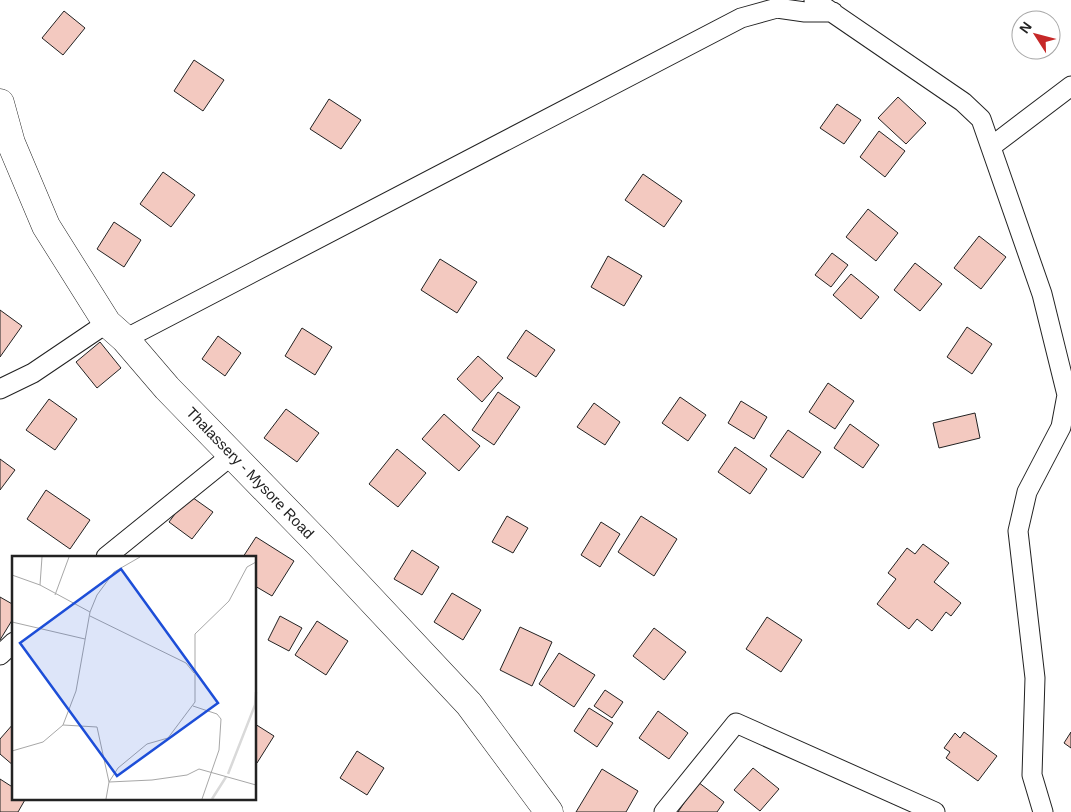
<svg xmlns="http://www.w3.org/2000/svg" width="1071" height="812" viewBox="0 0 1071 812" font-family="Helvetica,sans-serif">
<rect width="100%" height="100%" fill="#fff"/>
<path fill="#f3c9c0" stroke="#222" d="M64,11L85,28L63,55L42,38Z
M194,60L224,80L203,111L174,91Z
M898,97L926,123L906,144L878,118Z
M329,99L361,120L341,149L310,129Z
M837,104L861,120L844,144L820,128Z
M879,131L905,151L885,177L860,157Z
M163,172L195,195L171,227L140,204Z
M643,174L682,201L664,227L625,200Z
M868,209L898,233L876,261L846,237Z
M114,222L141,240L124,267L97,249Z
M979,236L1006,257L981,289L954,268Z
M832,253L848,265L831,287L815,275Z
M608,256L642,276L624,306L591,287Z
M440,259L477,282L457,313L421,290Z
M915,263L942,284L920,311L894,290Z
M851,274L879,297L861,319L833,295Z
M0,310L22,326L0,357Z
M967,327L992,344L972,374L947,357Z
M302,328L332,347L315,375L285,356Z
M526,330L555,350L536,377L507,358Z
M218,336L241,353L225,376L202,359Z
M100,342L121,368L97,388L76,362Z
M478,356L503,378L482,402L457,379Z
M828,383L854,401L835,429L809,412Z
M498,392L520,407L494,445L472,430Z
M680,397L706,415L688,441L662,423Z
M49,399L77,419L55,450L26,430Z
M741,401L767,417L754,439L728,423Z
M594,403L620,422L605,445L577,427Z
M286,409L319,433L297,462L264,438Z
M975,413L980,438L939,448L933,423Z
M444,414L480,446L459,471L422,439Z
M850,424L879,445L863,468L834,448Z
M788,430L821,452L803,478L770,456Z
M735,447L767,469L750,494L718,472Z
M397,449L426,473L398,507L369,484Z
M0,459L15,470L0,490Z
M46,490L90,520L70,549L27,519Z
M189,495L213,512L192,539L169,522Z
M507,516L528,528L513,553L492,542Z
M641,516L677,539L654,576L618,552Z
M601,522L620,534L600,567L581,555Z
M256,537L294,561L272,596L255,586V557H243Z
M923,544L949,563L934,582L961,603L951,616L946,612L932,631L917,619L909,629L877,604L896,579L888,573L907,548L915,554Z
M412,550L439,567L422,595L394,579Z
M452,593L481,610L463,640L434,622Z
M0,597L14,605V617L0,640Z
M280,616L302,628L289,651L268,640Z
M767,617L802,640L781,672L746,649Z
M317,621L348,641L326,675L295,655Z
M520,627L552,642L532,686L500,670Z
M654,628L686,652L664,680L633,656Z
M559,653L595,675L574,707L539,684Z
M605,690L623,702L612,718L594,706Z
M589,708L613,723L597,747L574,731Z
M658,711L688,733L669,759L639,738Z
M14,723V766L0,754V739Z
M255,724L274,736L257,763L255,762Z
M964,732L997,756L978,781L946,758L950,752L944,748L955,733L960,738Z
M1071,732V748L1064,743Z
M357,751L384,768L367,795L340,778Z
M753,768L779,789L760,811L734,790Z
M602,769L638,791L626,812H576Z
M0,779L14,788V798H26L18,812H0Z
M698,782L724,802L717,812H678Z"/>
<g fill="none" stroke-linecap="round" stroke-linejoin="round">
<g stroke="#222" stroke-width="21">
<path id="street" d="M814,0L963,102L981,119L1042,294L1067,395L1061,427L1027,492L1018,531L1035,678L1032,775L1043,812
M992,146L1071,86
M125,339L741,18L777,8L805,12H833
M0,389L33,373L107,323
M106,557L232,455
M0,655L14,642
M664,812L736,723L935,812"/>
</g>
<g stroke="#222" stroke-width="29">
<path id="primary" d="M0,103L11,143L46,226L107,323L125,339L167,388L318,543L469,704L549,812"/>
</g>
<use href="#street" stroke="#fff" stroke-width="19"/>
<use href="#primary" stroke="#fff" stroke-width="28"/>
</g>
<g text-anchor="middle" stroke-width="4" stroke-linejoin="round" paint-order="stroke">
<g font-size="15" fill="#222" stroke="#fff">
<text transform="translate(250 473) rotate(46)" y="5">Thalassery - Mysore Road</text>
</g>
</g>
<g transform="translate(12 556)">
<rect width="244" height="244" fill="#fff"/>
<path fill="none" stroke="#d9d9d9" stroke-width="2.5" d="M216,218L243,149L244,136M200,243L214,221"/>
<path fill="none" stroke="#a7a7a7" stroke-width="1" d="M30,1L28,29L78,56M0,19L28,29M43,39L57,1M78,60L174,107L182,117M0,66L73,83M181,150L205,158L209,163L207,194L190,243M51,169L85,171L97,226L140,224L175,219L187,213L244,229M0,195L31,186L51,169L64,135L78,56L85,39L102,16L128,1M94,243L97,226L106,212L135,188L156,182L183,146V78L217,45L235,11L244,6"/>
<path fill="#1d4ed8" fill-opacity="0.15" stroke="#1d4ed8" stroke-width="2.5" d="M109,13L206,147L105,220L8,87Z"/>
<rect width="244" height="244" fill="none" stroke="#222" stroke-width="2.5"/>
</g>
<g transform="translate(1036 35) rotate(306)"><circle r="24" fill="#ffffff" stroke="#a7a7a7"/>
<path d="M0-4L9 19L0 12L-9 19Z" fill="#c62828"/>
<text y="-8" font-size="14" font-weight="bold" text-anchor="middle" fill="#222222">N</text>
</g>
</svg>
